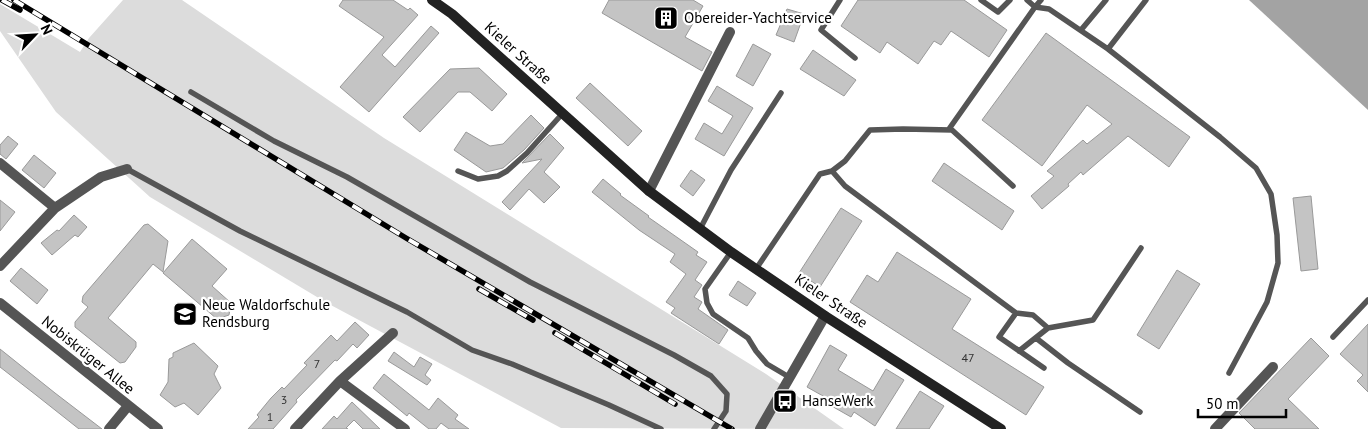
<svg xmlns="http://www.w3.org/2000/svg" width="1368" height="429" viewBox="0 0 1368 429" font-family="'PT Sans',sans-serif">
<rect width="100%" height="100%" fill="#fff"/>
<path fill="#dcdcdc" d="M123,0H182L384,138L766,374L844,429L561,428L327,303L150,197L56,112L0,31V4L80,52L89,38Z"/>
<path fill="#a3a3a3" d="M1249,0H1368V110Z"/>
<path fill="#c4c4c4" stroke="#999" d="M343,0H393L408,10L410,8L418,15L382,55L395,67L431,26L439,33L369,112L340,87L384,37L339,6Z
M609,0H693L703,6L685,37L712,52L702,71L602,13Z
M858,0H964L1007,30L989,57L951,31L941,45L934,41L918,64L887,42L880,53L841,26Z
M787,9L804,14L794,42L776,35Z
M1046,33L1190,137L1169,167L1128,136L1083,175L1081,172L1068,184L1069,186L1042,209L1031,196L1054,176L1047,171L1083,140L1087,144L1112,124L1087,105L1042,166L982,120Z
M753,44L771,54L753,86L736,76Z
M813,50L856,80L844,96L800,69Z
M479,68L507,94L492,111L470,92H458L420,132L403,117L450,69Z
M590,83L642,131L628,146L576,98Z
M717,86L753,108L724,156L695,139L704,123L722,134L733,116L708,101Z
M531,115L544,128L524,150L503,168L486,172L454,150L466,132L490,146L503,144Z
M550,134L564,148L544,172L560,187L544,203L529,189L510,210L502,202L542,159L522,163Z
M8,136L18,144L6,159L0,154V145Z
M34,155L56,173L44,188L22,170Z
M944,163L1014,211L1002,230L932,181Z
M691,170L705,180L693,196L680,186Z
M603,179L621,194L620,195L649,216L648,217L698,252L696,255L707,262L695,280L702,285L694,297L702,302L698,309L728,330L719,344L671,313L675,308L666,302L686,274L670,262L675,254L639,230L592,192Z
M1311,196L1318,269L1301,271L1293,198Z
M0,200L15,212L0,231Z
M841,208L862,221L820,287L799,273Z
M74,215L87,227L78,237L75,235L52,255L41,243L57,230L59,231Z
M148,224L168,241L163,272L153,264L108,318L136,342V347L125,362L120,363L75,327V322L88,307L82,302L83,296L144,225Z
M192,239L227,269L212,286L231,303L229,315L217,319L163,273Z
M897,252L971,299L952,329L1044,387L1026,415L850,302L867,275L878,282Z
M21,268L48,290L37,304L10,281Z
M1177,270L1200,284L1159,349L1137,335Z
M738,281L756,293L747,306L729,295Z
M355,322L369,335L357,348L353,344L337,361L335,360L296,400L297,402L273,429H248L259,417L257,415L271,398L282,387L284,389L307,365L304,363L331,335L337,341Z
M1368,324V392L1357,381L1363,375L1340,354Z
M1311,338L1329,356L1288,399L1319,429H1255L1239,413Z
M194,343L218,366L214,374L221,388L198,415L184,403L175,407L160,395L168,382L169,359L173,357V353Z
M830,345L847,355L838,370L873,391L886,369L904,380L875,426L854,412L851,417L821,400L823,396L807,387Z
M0,349L55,393L102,429H79L36,395L0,367Z
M394,352L414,367L420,357L432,364L425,375L431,380L427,385L388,361Z
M384,374L429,410L438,398L458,415L455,419L469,429H449L441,423L436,429H429L409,413L407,416L373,388Z
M920,391L944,406L929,429H896Z
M352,402L380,429H363L354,420L346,428L348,429H322L334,416L337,419Z"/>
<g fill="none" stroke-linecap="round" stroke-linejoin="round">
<path stroke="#555" stroke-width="5.5" d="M840,0L821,30L855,58
M981,0L998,12L1010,0
M1027,0L1035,7L1041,0
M1081,30L1106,0
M1108,49L1146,0
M191,92L274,141L347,177L530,282L674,355L711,376L727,394L726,411L714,429
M949,129L1035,7L1049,9L1108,49L1220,137L1256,168L1271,194L1277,235L1278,263L1267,302L1229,373
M127,169L240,231L407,312L472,350L512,364L609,405L661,429
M458,171L478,179L498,176L507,171L527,153L563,113
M832,171L845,186L1016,313L999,337L1044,368
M700,229L731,170L781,93
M731,252L705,289L707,303L713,314L748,338L756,351L767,364L789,377
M756,269L820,174L832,171L845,161L870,130L903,129L952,130L1013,186
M1016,313L1033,315L1048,328L1093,320L1141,248
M1333,337L1368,300
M1036,338L1068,363L1140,412
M1019,351L1048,328"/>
<path stroke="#555" stroke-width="10" d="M0,163L55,208
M649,191L730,32
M0,266L55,208L101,177L127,169
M0,303L158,429
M340,381L393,333
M109,429L128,406
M295,429L340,381L405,429
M760,429L825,316
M1215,429L1273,367"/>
<path stroke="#222" stroke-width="10" d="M432,0L452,14L649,191L731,252L825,316L1001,429"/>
<g stroke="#000" stroke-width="5.5">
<path id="rail" d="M2,0L20,10
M14,0L406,238L732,429
M479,289L533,320
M555,333L675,404"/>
</g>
<use href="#rail" stroke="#fff" stroke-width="4" stroke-dasharray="11" stroke-linecap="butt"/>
</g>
<defs>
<g id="building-square" transform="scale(1.25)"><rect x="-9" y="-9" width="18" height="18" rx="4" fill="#000" stroke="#fff"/><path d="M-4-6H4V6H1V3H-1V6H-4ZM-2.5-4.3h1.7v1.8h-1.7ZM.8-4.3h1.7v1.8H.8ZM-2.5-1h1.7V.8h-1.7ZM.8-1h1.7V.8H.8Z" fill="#fff"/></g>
<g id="school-square" transform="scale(1.25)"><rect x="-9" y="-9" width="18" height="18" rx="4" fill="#000" stroke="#fff"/><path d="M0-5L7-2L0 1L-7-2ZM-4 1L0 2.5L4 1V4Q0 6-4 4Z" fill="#fff"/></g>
<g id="bus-square" transform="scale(1.25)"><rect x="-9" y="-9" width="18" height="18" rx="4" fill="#000" stroke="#fff"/><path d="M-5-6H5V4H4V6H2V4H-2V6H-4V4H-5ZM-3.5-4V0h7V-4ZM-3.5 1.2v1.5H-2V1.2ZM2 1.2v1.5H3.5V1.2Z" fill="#fff"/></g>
</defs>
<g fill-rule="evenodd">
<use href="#building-square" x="666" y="18"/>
<use href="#school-square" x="185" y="314"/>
<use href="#bus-square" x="785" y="401"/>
</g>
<g text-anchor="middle" stroke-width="4.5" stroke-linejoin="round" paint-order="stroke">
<g font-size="12" fill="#313131">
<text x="968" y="362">47</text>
<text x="317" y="368">7</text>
<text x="284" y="404">3</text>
<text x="270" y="421">1</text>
</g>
<g font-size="15" fill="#000" stroke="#fff" text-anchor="start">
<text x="684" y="23">Obereider-Yachtservice</text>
<text x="202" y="310">Neue Waldorfschule<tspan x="202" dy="17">Rendsburg</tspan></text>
<text x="802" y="406">HanseWerk</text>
</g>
<g font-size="15" fill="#000" stroke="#fff">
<text transform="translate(518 53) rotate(42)" y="5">Kieler Straße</text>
<text transform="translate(831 301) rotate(34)" y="5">Kieler Straße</text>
<text transform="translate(88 355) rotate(39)" y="5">Nobiskrüger Allee</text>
</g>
</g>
<g transform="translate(35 35) rotate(65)" stroke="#ffffff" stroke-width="4" paint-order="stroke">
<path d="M0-4L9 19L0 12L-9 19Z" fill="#000000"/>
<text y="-8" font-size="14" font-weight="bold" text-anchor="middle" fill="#000000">N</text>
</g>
<path d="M1198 409v8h88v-8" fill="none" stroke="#000000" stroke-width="2.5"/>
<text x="1206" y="409" font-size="15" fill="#000000" stroke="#ffffff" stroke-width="4" paint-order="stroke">50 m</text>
</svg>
